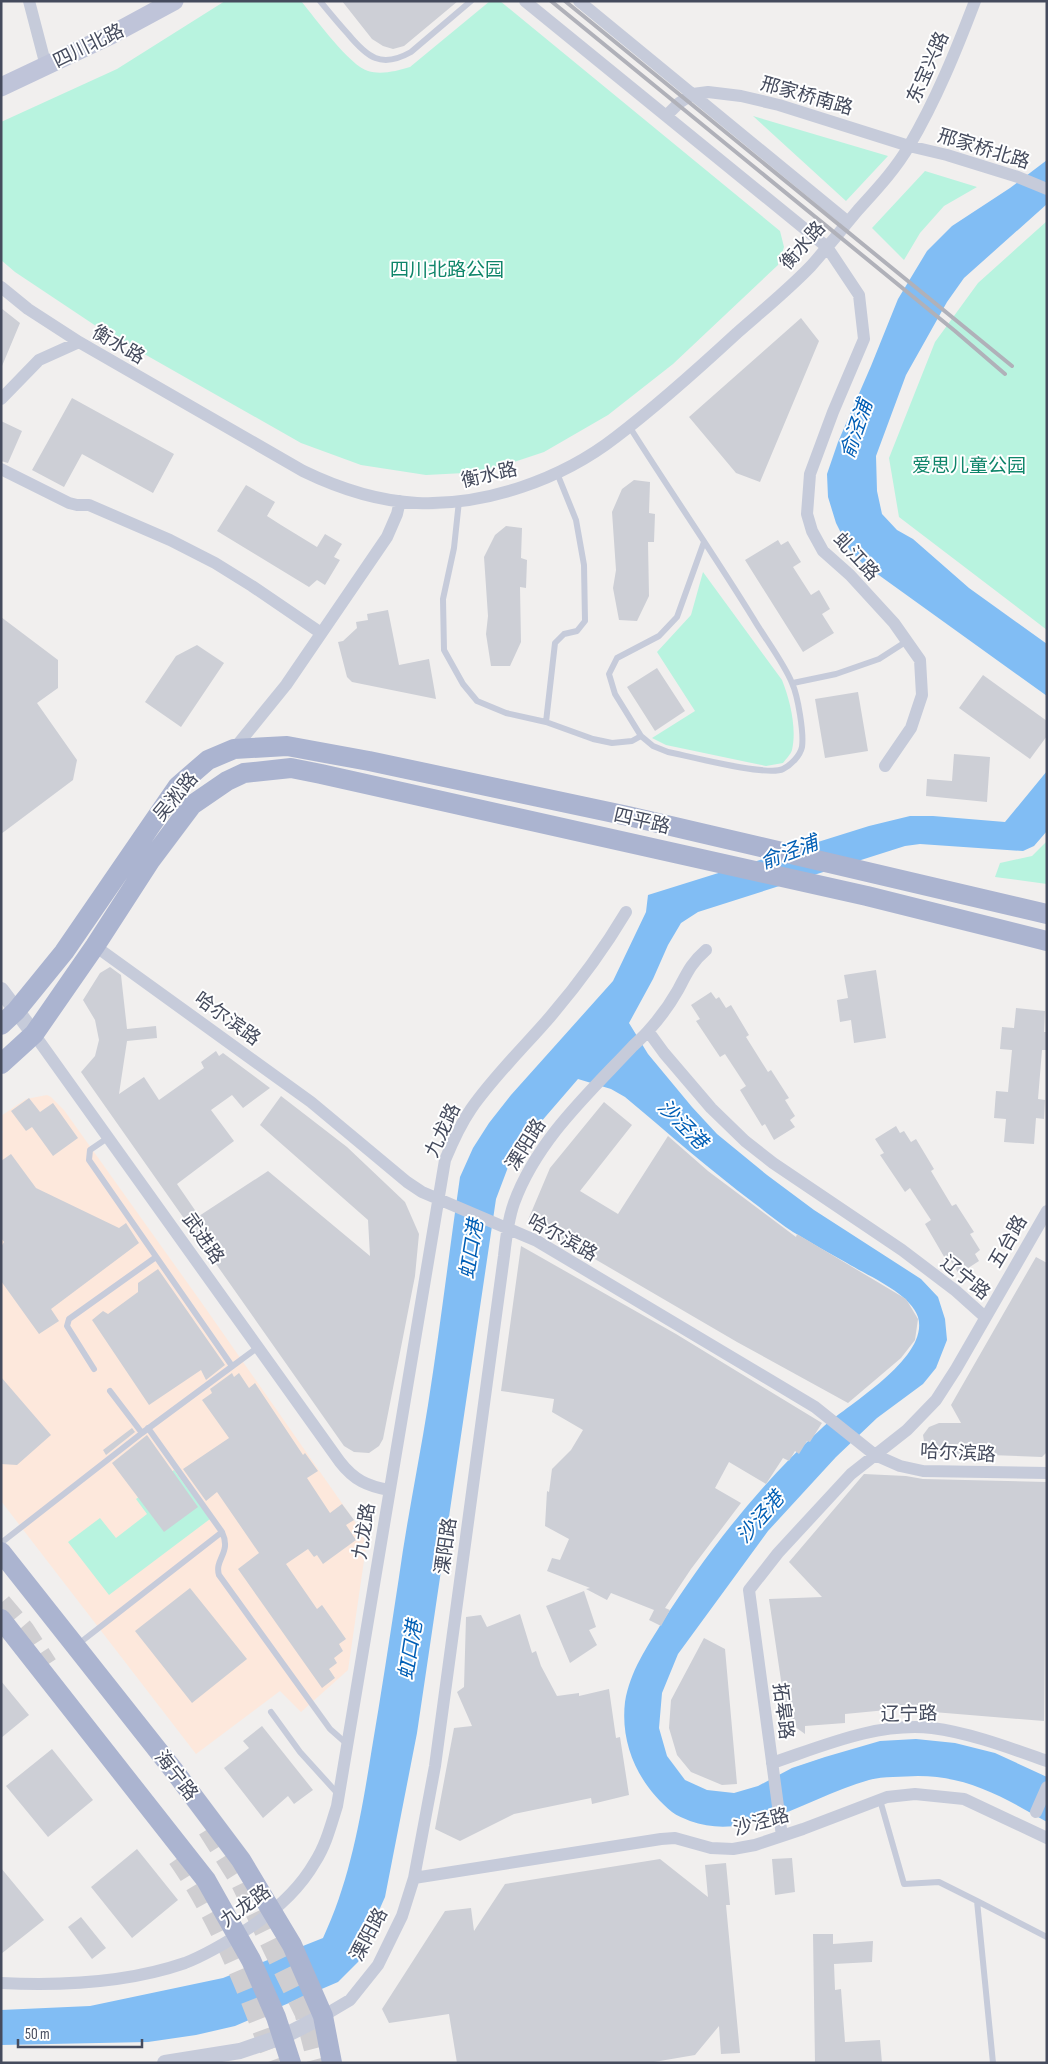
<svg xmlns="http://www.w3.org/2000/svg" width="1048" height="2064" viewBox="0 0 1048 2064" font-family="'Sofia Sans Condensed','Noto Sans SC',sans-serif">
<rect width="100%" height="100%" fill="#f1efee"/>
<path fill="#fde8dc" d="M47,1095L51,1097L64,1110L199,1299L360,1529L364,1538L366,1547L348,1670L301,1712L280,1691L196,1754L1,1501V1134L3,1132L1,1129V1116L26,1099Z"/>
<path fill="#b8f3df" d="M225,1H301C315,18 350,66 368,71C381,75 397,71 410,67L490,1H500L780,231L784,247L778,265L673,364L608,415L544,452L484,472L426,475L361,465L301,443L102,330L15,272L1,260V122L117,69Z
M753,116L888,156L846,201Z
M925,171L977,187L944,206L920,233L904,260L872,228Z
M1047,221V630L899,517L889,458L935,342L978,283Z
M703,572L782,680C790,700 797,728 792,750C791,754 786,759 783,763L766,766L666,745L652,738L695,711L657,652L691,615Z
M1047,841V884L995,877L1000,863L1032,856Z
M174,1470L210,1519L109,1595L68,1542L100,1518L116,1538L147,1514L136,1499Z"/>
<path fill="#81bdf4" d="M1047,160V204L964,278L947,302L906,375L876,456L877,491L882,514L897,530L913,539L969,588L1047,644V696L862,563L849,549L836,523L828,497L827,474L838,442L871,366L898,299L927,251L952,226L1010,188Z
M1047,771V831L1034,846L1023,851L920,844L905,846L698,912L681,923L668,945L653,979L629,1023L648,1054L692,1107L717,1134L767,1175L814,1210L921,1279L938,1297L945,1319L947,1340L936,1368L923,1384L877,1418L836,1457L768,1531L678,1654L662,1693L659,1728L667,1756L685,1780L707,1790L734,1793L758,1786L792,1768L825,1757L880,1741L916,1739L955,1743L995,1753L1047,1777V1822C1004,1798 969,1776 918,1776C902,1777 884,1776 869,1780C813,1795 750,1843 690,1821C684,1818 677,1816 672,1812C639,1785 620,1745 625,1702C630,1671 647,1647 663,1621C707,1552 761,1483 822,1428C847,1405 930,1358 918,1317C910,1293 868,1276 847,1263C829,1253 811,1243 793,1232C780,1223 767,1213 754,1203C710,1170 668,1133 625,1097L611,1089L578,1079L540,1123L510,1162L496,1199L417,1733L385,1897L377,1915L370,1941L358,1962L338,1982L235,2026L196,2035L148,2042L1,2045V2010L90,2006L223,1978L323,1938C350,1881 361,1816 371,1754C381,1695 390,1636 399,1577C407,1519 419,1462 428,1405C440,1329 449,1253 460,1177L473,1148L489,1123L511,1095L613,981L646,912L648,895L869,826L910,816H933L1005,822Z"/>
<path fill="#cdcfd6" d="M342,1H458L404,46L393,49L383,46L372,39Z
M1,308L20,323L2,366H1Z
M801,318L819,341L760,482L736,473L689,417Z
M72,398L174,454L153,493L82,454L64,487L32,470Z
M1,421L22,431L8,463L1,461Z
M634,480L650,482L649,513L655,514L654,542H648L649,596L637,621L619,620L613,588L616,570L612,512L622,489Z
M246,485L275,502L267,516L281,525L317,547L325,534L342,544L334,557L340,560L325,585L317,580L309,587L217,531Z
M506,526L522,528L521,558L527,560L526,588L520,587L521,642L510,666H491L486,634L488,616L484,557L495,535Z
M778,540L781,545L788,541L801,562L793,567L811,595L819,590L830,609L822,614L834,633L803,652L745,560Z
M388,610L399,665L429,659L436,699L352,682L347,677L338,642L343,641L357,628L356,622L368,620L367,614Z
M1,617L58,660V688L37,703L77,760L73,780L1,834Z
M197,645L224,663L181,727L145,702L176,656Z
M657,668L685,711L655,731L627,687Z
M983,675L1047,721V736L1030,759L959,708Z
M858,692L868,751L825,758L815,699Z
M954,754L990,757L987,802L926,796L927,779L952,781Z
M110,967L121,975L127,1029L156,1026L157,1038L127,1041L119,1094L144,1077L159,1100L204,1068L201,1062L216,1051L219,1056L223,1053L270,1088L243,1108L232,1095L211,1110L234,1141L177,1184L199,1216L268,1171L370,1256L368,1220L260,1125L281,1096L347,1147L405,1202L419,1234L415,1276L383,1439L379,1446L369,1453L354,1452L344,1446L81,1072L95,1056L99,1040L95,1020L83,1000L100,973Z
M876,970L886,1038L854,1043L851,1020L840,1022L837,1000L848,998L844,975Z
M711,992L716,999L719,997L726,1008L731,1005L749,1035L746,1037L768,1072L771,1070L789,1098L785,1100L795,1116L790,1120L795,1127L774,1140L765,1124L762,1126L740,1090L746,1086L725,1054L720,1057L696,1021L700,1019L691,1005Z
M1016,1008L1045,1011L1044,1032H1047V1050H1042L1038,1099L1045,1100L1044,1119L1036,1118L1034,1144L1004,1142L1006,1119L994,1118L996,1091L1008,1092L1012,1050L1000,1049L1002,1027L1014,1028Z
M29,1098L40,1112L53,1103L78,1138L53,1156L32,1127L26,1131L11,1111Z
M604,1102L632,1125L580,1191L618,1214L668,1136L708,1171L796,1237L797,1234L906,1299L918,1319L915,1340L901,1358L848,1403L737,1342L528,1220L550,1168Z
M896,1126L900,1133L904,1131L911,1142L916,1139L934,1169L931,1171L952,1206L956,1204L974,1232L970,1234L980,1250L975,1254L979,1261L959,1274L949,1258L946,1260L925,1224L931,1220L910,1188L905,1192L880,1155L884,1153L875,1139Z
M11,1154L36,1188L119,1228L126,1223L139,1243L51,1309L59,1321L39,1334L1,1281V1247L4,1242L1,1238V1161Z
M521,1246L676,1334L822,1423L810,1442L807,1441L799,1454L795,1451L789,1461L783,1458L766,1484L729,1462L715,1488L741,1503L691,1569L665,1608L670,1610L661,1626L649,1620L654,1610L611,1593L607,1600L586,1589L590,1588L547,1571L552,1558L560,1560L569,1539L545,1526L547,1491L549,1492L552,1469L571,1450L583,1430L552,1412L554,1399L501,1391Z
M1036,1257L1047,1263V1452L1042,1457L933,1453L925,1447L923,1435L929,1427L939,1423H961L951,1405Z
M158,1269L225,1365L206,1380L201,1370L149,1405L92,1320L103,1311L108,1314L138,1292V1283Z
M232,1373L234,1377L239,1373L249,1388L255,1383L303,1455L305,1453L318,1471L307,1478L330,1513L342,1504L354,1520L346,1525L356,1540L323,1564L317,1555L314,1557L308,1549L286,1564L317,1609L322,1605L346,1639L339,1644L343,1651L334,1658L337,1663L329,1669L335,1678L322,1688L238,1569L259,1553L217,1492L206,1501L183,1469L229,1438L202,1400L212,1393L210,1389Z
M1,1377L51,1435L17,1465L1,1464Z
M132,1428L135,1432L106,1455L103,1450Z
M147,1435L198,1507L164,1532L112,1463Z
M864,1474L906,1476L923,1479L1047,1482L1044,1721L897,1709L845,1714V1723L805,1726V1734L787,1721L769,1599L822,1597L789,1562Z
M190,1588L247,1659L192,1703L135,1631Z
M584,1591L596,1627L589,1630L597,1645L570,1663L546,1606Z
M520,1614L532,1653L536,1651L541,1666L557,1696L579,1693V1696L609,1689L616,1738L620,1737L629,1795L592,1804L591,1798L514,1814L460,1841L435,1829L454,1728L472,1726L457,1692L464,1687L466,1617L481,1615L487,1627Z
M704,1638L725,1649L737,1784L722,1785L691,1772L677,1755L669,1728L671,1700Z
M1,1681L29,1715L1,1738Z
M262,1726L313,1790L294,1804L288,1796L263,1818L224,1768L249,1748L243,1741Z
M52,1749L93,1800L48,1837L6,1786Z
M137,1849L178,1900L132,1938L91,1887Z
M792,1858L795,1892L775,1895L772,1859Z
M660,1859L708,1897L705,1865L726,1863L730,1905H726L740,2053L721,2054L719,2026L695,2055L648,2063H457L449,2014L389,2023L382,2009L445,1911L471,1908L474,1931L505,1884Z
M1,1868L44,1920L1,1954Z
M81,1917L106,1948L92,1959L68,1927Z
M813,1934H833V1944L873,1941L872,1962L834,1964L835,1990L841,1989L845,2042L880,2040L882,2063H815Z"/>
<g fill="none" stroke-linecap="round" stroke-linejoin="round">
<path stroke="#cfced1" stroke-width="21" stroke-dasharray="21 11" stroke-linecap="butt" d="M1,1603L24,1630L47,1665
M208,1829L240,1880L305,2013L318,2063
M178,1858C221,1920 249,1992 275,2063"/>
<path stroke="#c6cbda" stroke-width="6" d="M320,1C329,12 338,23 348,34C367,57 381,69 411,52L471,1
M629,426C670,491 713,553 753,618C764,637 784,663 792,683C798,696 804,733 802,747C800,756 791,765 783,769C768,777 688,756 668,752L653,746L641,736L615,694L609,674L617,658L659,636L677,617L704,542
M459,501L454,548L443,599L444,650L463,684L477,701L506,713L546,722L593,739L612,743L632,741L641,736
M793,683L836,674L879,659L907,641
M546,722L555,643L564,634L577,631L585,621L584,565L576,520L557,473
M109,1137L90,1150L89,1160L232,1366
M94,1369L67,1326L69,1319L156,1257
M110,1391L142,1433
M148,1428L222,1532C232,1553 214,1559 219,1575L330,1729L347,1744
M1,1543L142,1433L257,1348
M77,1645L222,1532
M271,1712L300,1752L338,1794
M880,1800L904,1884L939,1882L977,1901L993,2063
M977,1901L1047,1937"/>
<path stroke="#c6cbda" stroke-width="12" d="M29,1L46,66
M525,1L827,247L859,295L864,339L833,412L810,474L807,514L812,531L823,551L850,575L894,623L920,660L922,695L911,728L885,766
M579,1L848,222
M666,116L679,103L693,94L708,92L741,96L779,105L909,146L947,155L1018,177L1047,189
M1,287L28,309L79,342L303,471C338,488 378,501 417,503C486,506 562,479 616,437C658,405 698,369 737,333C762,311 788,290 811,266C827,248 842,229 858,210C876,190 895,170 909,146C936,100 956,51 975,1
M1,399L39,360L79,342
M1,469L69,503L77,505H89L170,540L215,563L252,586L321,633
M234,749L286,685L387,537L397,514L400,501
M95,946L311,1102L407,1182L422,1192L537,1241L815,1407L875,1455L900,1466L923,1471L1047,1473
M648,1031L664,1053L711,1108L745,1141L773,1163L902,1250L956,1291L985,1317
M34,1034L340,1462C354,1480 367,1486 389,1490
M772,1763C823,1746 877,1722 932,1728C971,1733 1010,1748 1047,1761
M1036,1812L1047,1787
M782,1836L749,1590L778,1553L851,1474L907,1430L936,1400L956,1369L1047,1211
M414,1878L661,1839L675,1838L711,1848L733,1849L755,1845L803,1829L887,1797L915,1794L964,1799L1047,1838
M1,1983C62,1986 127,1983 185,1963C208,1954 229,1941 249,1928C275,1911 299,1890 315,1862C326,1845 331,1825 337,1806L445,1160C452,1143 460,1125 471,1109C494,1076 524,1047 550,1017C579,983 604,949 626,912
M323,2016L350,2000L378,1965L402,1916L414,1878L435,1766L504,1256C506,1238 508,1220 514,1203C537,1140 588,1094 633,1046C638,1041 644,1036 649,1030C660,1018 670,1004 678,990C687,973 691,963 706,950"/>
<path stroke="#c6cbda" stroke-width="16" d="M1,990L34,1034
M165,2063L240,2051L284,2036L323,2016"/>
<path stroke="#bfc4d9" stroke-width="19" d="M1,87L111,35L174,1"/>
<path stroke="#abb4d0" stroke-width="20" d="M1,1025L16,1011L64,952L178,786L208,760L234,749L287,746L369,761L628,816L1047,914
M1,1064L34,1034L95,946L150,861L192,805L227,781L244,773L291,768L321,774L867,896L1047,941
M1,1552L175,1772L241,1860L292,1945L323,2016L332,2063
M1,1619L206,1880L251,1960L276,2017L291,2063"/>
<path stroke="#b0b1b9" stroke-width="4" d="M551,1L955,331L1005,374
M565,1L1012,366"/>
</g>
<g text-anchor="middle" stroke-width="4" stroke-linejoin="round" paint-order="stroke">
<g font-size="19" fill="#454b5d" stroke="#fff">
<text transform="translate(88 45) rotate(-26)" y="7">四川北路</text>
<text transform="translate(927 67) rotate(-66)" y="7">东宝兴路</text>
<text transform="translate(807 95) rotate(16)" y="7">邢家桥南路</text>
<text transform="translate(984 148) rotate(17)" y="7">邢家桥北路</text>
<text transform="translate(802 245) rotate(-48)" y="7">衡水路</text>
<text transform="translate(119 344) rotate(30)" y="7">衡水路</text>
<text transform="translate(489 474) rotate(-13)" y="7">衡水路</text>
<text transform="translate(857 556) rotate(47)" y="7">虬江路</text>
<text transform="translate(175 796) rotate(-50)" y="7">吴淞路</text>
<text transform="translate(642 820) rotate(13)" y="7">四平路</text>
<text transform="translate(228 1018) rotate(36)" y="7">哈尔滨路</text>
<text transform="translate(442 1130) rotate(-65)" y="7">九龙路</text>
<text transform="translate(525 1144) rotate(-58)" y="7">溧阳路</text>
<text transform="translate(563 1237) rotate(29)" y="7">哈尔滨路</text>
<text transform="translate(204 1238) rotate(55)" y="7">武进路</text>
<text transform="translate(1007 1241) rotate(-60)" y="7">五台路</text>
<text transform="translate(966 1277) rotate(39)" y="7">辽宁路</text>
<text transform="translate(958 1452) rotate(3)" y="7">哈尔滨路</text>
<text transform="translate(363 1531) rotate(-81)" y="7">九龙路</text>
<text transform="translate(445 1546) rotate(-82)" y="7">溧阳路</text>
<text transform="translate(784 1711) rotate(83)" y="7">拓皋路</text>
<text transform="translate(909 1713) rotate(-1)" y="7">辽宁路</text>
<text transform="translate(177 1775) rotate(52)" y="7">海宁路</text>
<text transform="translate(761 1821) rotate(-15)" y="7">沙泾路</text>
<text transform="translate(245 1905) rotate(-36)" y="7">九龙路</text>
<text transform="translate(368 1934) rotate(-62)" y="7">溧阳路</text>
</g>
<g font-size="19" fill="#0f856a" stroke="#fff">
<text x="447" y="276">四川北路公园</text>
<text x="969" y="472">爱思儿童公园</text>
</g>
<g font-size="20" font-style="italic" fill="#005eb5" stroke="#fff">
<text transform="translate(856 429) rotate(-71)" y="7">俞泾浦</text>
<text transform="translate(789 852) rotate(-21)" y="7">俞泾浦</text>
<text transform="translate(683 1124) rotate(45)" y="7">沙泾港</text>
<text transform="translate(471 1249) rotate(-81)" y="7">虹口港</text>
<text transform="translate(760 1517) rotate(-49)" y="7">沙泾港</text>
<text transform="translate(410 1650) rotate(-81)" y="7">虹口港</text>
</g>
</g>
<rect width="1048" height="2064" fill="none" stroke="#454b5d" stroke-width="5"/>
<path d="M18 2039v8h124v-8" fill="none" stroke="#454b5d" stroke-width="2.5"/>
<text x="25" y="2039" font-size="15" fill="#454b5d" stroke="#ffffff" stroke-width="4" paint-order="stroke">50 m</text>
</svg>
